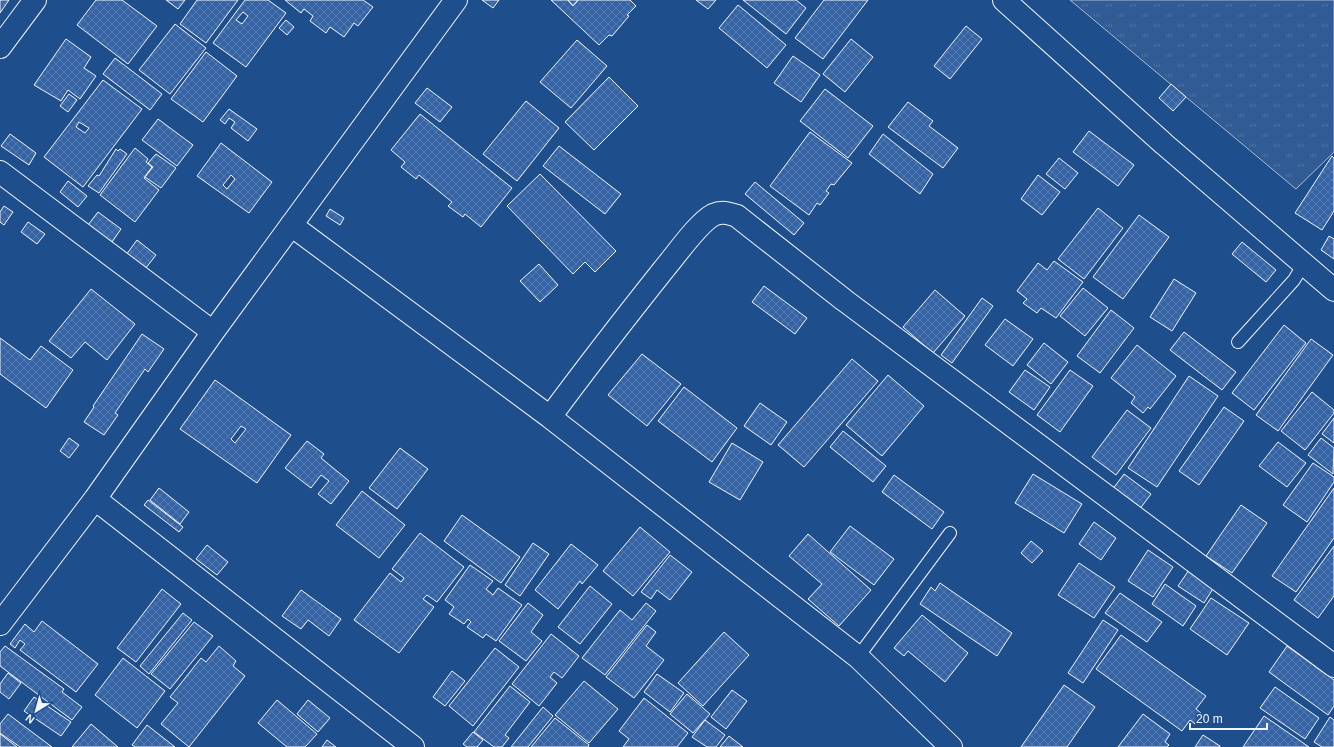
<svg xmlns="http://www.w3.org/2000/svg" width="1334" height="747" viewBox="0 0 1334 747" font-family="Helvetica,sans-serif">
<defs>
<pattern id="grass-tufts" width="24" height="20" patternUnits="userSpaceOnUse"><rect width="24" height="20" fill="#305b95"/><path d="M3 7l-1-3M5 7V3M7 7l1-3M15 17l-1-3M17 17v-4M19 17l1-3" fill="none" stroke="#4e73a5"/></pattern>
<pattern id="building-cross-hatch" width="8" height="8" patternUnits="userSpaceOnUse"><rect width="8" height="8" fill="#3563a3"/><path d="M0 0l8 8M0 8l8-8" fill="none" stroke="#537ab1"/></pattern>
</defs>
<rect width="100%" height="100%" fill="#1f4e8c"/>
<path fill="url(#grass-tufts)" stroke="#a8bbd7" d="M1070,0H1334V152L1296,189Z"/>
<path fill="url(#building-cross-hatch)" stroke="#f2f6ff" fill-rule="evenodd" d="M0,0H9L0,13Z
M96,0H122L157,26L128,64L77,25Z
M166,0H185L178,9Z
M197,0H238L206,43L180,24Z
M245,0H268L286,13L246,67L213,43ZM243,12L248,16L242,24L236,20Z
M285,0H363L373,7L358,26L354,23L344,37L330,27L326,33L310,21L313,16L304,9L301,13Z
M482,0H499L493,8Z
M551,0H568L573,6L578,0H630L636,6L627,15L629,16L612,36L609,35L599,45Z
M568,0H578L573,6Z
M696,0H716L708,9Z
M743,0H796L806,8L786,34Z
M824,0H868L823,59L795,38Z
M738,5L786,45L767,68L719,28Z
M286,20L294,27L287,35L279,28Z
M175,24L206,48L170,94L139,70Z
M966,26L982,39L950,79L934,66Z
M66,39L91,57L84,68L96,76L80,99L68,90L61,101L34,85Z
M851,39L873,57L845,92L823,74Z
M577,40L607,66L571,108L540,82Z
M206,52L237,76L203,122L171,99Z
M793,56L820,75L801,102L774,83Z
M115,58L162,94L150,110L103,74Z
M609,77L638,106L594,150L565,122Z
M103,80L142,109L83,187L44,157ZM79,122L89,128L85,133L76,127Z
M1171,84L1186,97L1173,111L1159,98Z
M427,88L452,107L440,122L415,103Z
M825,89L873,126L848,158L800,121Z
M69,94L77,100L68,112L60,106Z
M526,101L559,128L517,181L483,154Z
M908,102L933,121L929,126L958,148L943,168L888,127Z
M229,109L257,129L248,141L231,128L235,122L229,118L225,124L220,120Z
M420,114L512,188L481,227L465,214L463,217L448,206L452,202L419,175L416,179L401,167L405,162L391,150Z
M158,119L193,145L177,166L142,140Z
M1089,131L1134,165L1118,186L1073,152Z
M810,132L852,163L834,185L831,184L826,191L829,193L820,205L817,203L809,215L770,186Z
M10,134L36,153L29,165L1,146Z
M883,134L933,174L920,194L869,154Z
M221,143L272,182L249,213L197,176ZM231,175L235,179L227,189L223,185Z
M559,146L621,194L605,214L543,166Z
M135,148L148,159L146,162L152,167L144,178L159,190L135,222L100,195Z
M116,149L118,151L120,149L127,154L99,193L88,186L97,175L99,176Z
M156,154L176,168L161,188L145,177L153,167L148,163Z
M1332,156L1334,158V211L1322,230L1295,213Z
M1059,158L1078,173L1065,189L1046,174Z
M540,174L616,251L595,272L585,262L573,274L507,206Z
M1038,175L1060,192L1042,215L1021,199Z
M68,181L87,196L78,207L60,192Z
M755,182L804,223L794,235L745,194Z
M4,206L13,212L4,225L0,222V212Z
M1098,208L1123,228L1084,279L1058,259Z
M330,209L344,218L340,225L326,216Z
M98,212L121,229L112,242L88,225Z
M1139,215L1169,237L1123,299L1093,277Z
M28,222L45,234L37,244L21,232Z
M1329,236L1334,239V259L1321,250Z
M137,240L156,255L145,269L126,255Z
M1242,242L1276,270L1266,282L1232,254Z
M1054,261L1083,282L1056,318L1041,308L1037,313L1023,303L1027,299L1017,291L1038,263L1047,270Z
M539,264L558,285L540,302L520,281Z
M1174,279L1196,293L1172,331L1150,317Z
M764,286L807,318L795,334L752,302Z
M1083,288L1108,308L1085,336L1060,316Z
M91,289L135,324L107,360L85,342L71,358L49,341Z
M935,290L965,316L933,353L903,327Z
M982,298L993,306L952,363L941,355Z
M1111,310L1134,328L1100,373L1077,356Z
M1005,319L1033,339L1013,366L985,345Z
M1284,325L1306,343L1254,410L1232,393Z
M1184,332L1236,372L1222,390L1170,350Z
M142,334L164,349L148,372L145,369L115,413L118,415L104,435L84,422L94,407L93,406Z
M0,338L30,360L41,346L73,370L46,408L0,374Z
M1311,339L1333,355L1278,431L1256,415Z
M1044,343L1068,362L1051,384L1027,365Z
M1137,345L1176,376L1150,409L1148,407L1143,413L1131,403L1135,397L1111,378Z
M642,354L681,384L647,426L608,395Z
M852,359L878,381L804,467L778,445Z
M1025,370L1050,387L1034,410L1009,392Z
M1070,370L1093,386L1060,432L1037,415Z
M888,375L924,406L882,456L846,425Z
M1189,376L1218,396L1157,487L1128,468Z
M215,380L291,435L257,483L180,429ZM241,426L246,429L235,443L231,439Z
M684,387L737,428L712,462L658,421Z
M1312,392L1334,410V413L1305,450L1281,431Z
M760,403L787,422L771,445L744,426Z
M1224,407L1244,421L1199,485L1179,471Z
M1127,410L1151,428L1116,475L1092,457Z
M1334,418V443L1322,434Z
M843,431L886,466L873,482L830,447Z
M69,438L79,445L69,458L60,451Z
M1321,438L1334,448L1333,474L1308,455Z
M307,441L324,454L321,458L349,481L331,504L318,494L329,481L321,475L311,488L285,468Z
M1278,442L1306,463L1287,487L1259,466Z
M732,443L763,462L740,500L709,482Z
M400,448L428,469L397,509L369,488Z
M1313,463L1334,477V482L1307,522L1283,505Z
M1033,474L1082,504L1064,533L1015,503Z
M1124,474L1151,494L1139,510L1112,490Z
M894,475L944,512L932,529L882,492Z
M159,488L189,512L180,524L150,500Z
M1334,488V538L1296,592L1272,576Z
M362,491L405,525L379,558L336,525Z
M148,500L183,527L179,532L144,505Z
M1241,505L1267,523L1232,573L1206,556Z
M462,515L520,557L501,583L444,541Z
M1094,522L1116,538L1101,560L1079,544Z
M850,526L894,559L874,585L830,552Z
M640,527L670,552L633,596L603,571Z
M420,533L464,567L437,602L427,595L423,599L434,607L399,653L354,620L390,573L401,582L404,578L392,569Z
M808,534L871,590L839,626L808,599L822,584L789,556Z
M1031,541L1043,551L1032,563L1021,553Z
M533,543L549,554L520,596L505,585Z
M571,544L598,565L582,584L580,581L558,609L535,590Z
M207,545L228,562L217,575L196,559Z
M1334,546V596L1318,618L1294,600Z
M1148,550L1173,567L1153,597L1128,581Z
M670,555L692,572L670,600L657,590L651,599L641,592Z
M1079,563L1115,587L1094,618L1058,595Z
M470,565L493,581L486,589L493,595L498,588L522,605L496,641L486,634L483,638L467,627L471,622L468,619L464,624L449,614L454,607L445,600Z
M1189,570L1214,587L1204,603L1178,586Z
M940,583L1012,633L997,656L920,604L931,587L935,591Z
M1165,584L1196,606L1183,626L1152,604Z
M590,586L612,604L580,644L558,627Z
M162,589L181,604L136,662L117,648Z
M301,590L341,619L329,636L308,620L301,629L282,616Z
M1120,593L1162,622L1147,642L1105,613Z
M1211,598L1249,623L1227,655L1190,629Z
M528,603L543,615L531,632L542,641L526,661L499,641Z
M646,603L656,611L605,675L582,658L620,610L632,620Z
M183,613L192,620L149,674L140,666Z
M922,615L968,653L945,682L908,651L904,656L894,648Z
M1103,620L1118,630L1083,683L1068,673Z
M42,621L98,664L76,692L20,650L25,644L20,640L15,648L10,644L25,624L34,632Z
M194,622L213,636L170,689L151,674Z
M647,625L656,632L646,646L664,660L634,698L606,677Z
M724,632L749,655L703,706L678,683Z
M551,634L579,656L562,678L554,672L550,677L557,683L539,706L512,684Z
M1121,635L1206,696L1196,709L1202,714L1195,724L1190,720L1182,731L1096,669Z
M5,646L64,689L62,692L82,707L72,720L0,666V652Z
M219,646L236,661L233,666L245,676L189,747L161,724L178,703L170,697L201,658L206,662Z
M1287,646L1334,680V706L1328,715L1269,672Z
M495,648L519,667L473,726L449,706Z
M123,658L165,691L137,728L95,695Z
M452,671L465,681L445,706L433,697Z
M8,673L21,683L9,699L0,692V684Z
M657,674L684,693L670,712L644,692Z
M584,681L618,709L589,743L555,715Z
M1064,685L1095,707L1067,747H1021Z
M510,686L530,702L505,735L509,738L502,747H494L474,732Z
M1275,687L1319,718L1305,739L1260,708Z
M732,690L747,701L726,729L711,717Z
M687,694L710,714L693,733L670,714Z
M34,697L71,722L61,736L24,711Z
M644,698L688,733L677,747H623L629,739L619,731Z
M277,700L317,734L305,747H287L258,723Z
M308,700L330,718L318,732L297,714Z
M543,707L553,716L528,747H511Z
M8,714L52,747H20L0,733V724Z
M1143,714L1170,734L1165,742L1169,745L1167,747H1118Z
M1264,716L1309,747H1243Z
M1330,717L1334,720V747H1322L1314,742Z
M555,718L589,745L588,747H531Z
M705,720L725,735L716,747H707L692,737Z
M91,724L118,747H72Z
M147,725L175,747H135L132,745Z
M473,732L483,740L477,747H467L463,744Z
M0,734L17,747H0Z
M1203,735L1220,746V747H1195Z
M729,736L743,747H720Z
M327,740L336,747H322Z"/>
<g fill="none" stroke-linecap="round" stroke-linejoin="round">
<g stroke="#f2f6ff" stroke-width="14">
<path id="service" d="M1238,342L1294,280L1303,265
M858,657L950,533"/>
</g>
<g stroke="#f2f6ff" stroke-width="24">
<path id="minor" d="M1004,0L1164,144L1334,290
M0,47L35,0
M0,172L213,332
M291,225L550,417L858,657L951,747
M550,417C587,367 625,318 664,269C676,255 698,223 713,215C722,211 728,213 737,216L844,300L1334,666
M95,499L413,747
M0,624L95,499L213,332L456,0"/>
</g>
<use href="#service" stroke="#1f4e8c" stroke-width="12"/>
<use href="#minor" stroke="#1f4e8c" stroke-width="22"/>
</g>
<g transform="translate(36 711) rotate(217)" stroke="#1f4e8c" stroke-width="3" paint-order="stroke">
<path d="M0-3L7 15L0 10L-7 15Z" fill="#f2f6ff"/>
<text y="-6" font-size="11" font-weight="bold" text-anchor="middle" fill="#f2f6ff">N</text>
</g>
<path d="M1190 723v6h77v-6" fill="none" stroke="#f2f6ff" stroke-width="2"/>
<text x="1196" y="723" font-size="12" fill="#f2f6ff" stroke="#1f4e8c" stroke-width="3" paint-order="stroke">20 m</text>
</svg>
